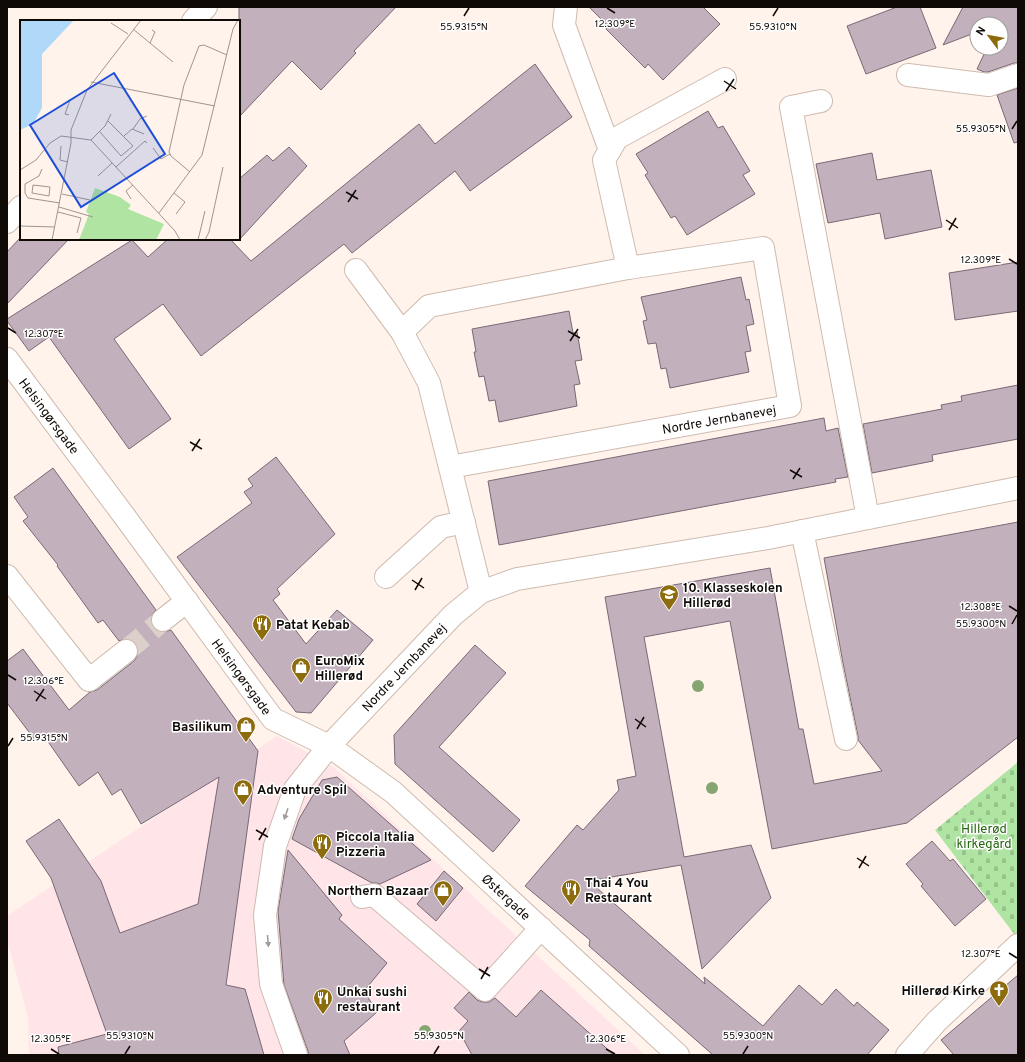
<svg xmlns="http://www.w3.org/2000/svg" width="1025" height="1062" viewBox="0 0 1025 1062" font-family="Overpass,sans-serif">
<defs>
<pattern id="cemetery-stones" width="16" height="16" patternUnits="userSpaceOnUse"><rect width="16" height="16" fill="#afe4a3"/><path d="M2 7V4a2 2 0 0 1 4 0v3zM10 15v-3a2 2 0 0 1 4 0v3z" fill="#96c28b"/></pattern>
</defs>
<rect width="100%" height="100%" fill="#fff3ec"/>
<path fill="#ffe4e8" d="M277,736L331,765L645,1055H29L28,1017L7,940V916Z"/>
<path fill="url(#cemetery-stones)" d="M1018,762V939L935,830Z"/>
<path fill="#c2b0bd" stroke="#796975" d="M239,7H396L354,51L356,53L321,90L292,61L239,117Z
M589,7H703L720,24L663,80L648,64L645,68L606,29L608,26Z
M897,7H920L936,48L866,74L847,26Z
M963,7H1018V63H1014L988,72H984L977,69L987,48H1001V24H977V32L943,45Z
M535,64L572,117L470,191L455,171L352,253L344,244L201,356L163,304L114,339L171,419L129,449L49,337L29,351L7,321V319L132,240L148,257L168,239H230L251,261L419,124L435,144Z
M1018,88V142L1014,143L997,95Z
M708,111L718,128L723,126L750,171L743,175L755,194L687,235L675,216L671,218L645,175L648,173L636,154Z
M289,147L307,166L239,240V179L267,155L273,161Z
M872,153L877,180L931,170L942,227L885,239L880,213L828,223L816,164Z
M19,239H69L7,304V252Z
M1018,262V311L955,320L949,273Z
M741,277L746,300L749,299L754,324L746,326L751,351L745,352L749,372L670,388L666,368L661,369L656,343L648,344L643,321L647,320L641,297Z
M569,311L573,333L577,332L582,360L575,361L580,384L574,385L577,406L499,422L495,400L489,401L484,376L479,377L474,352H476L472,329Z
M1018,385V439L932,455L933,461L872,473L863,424L942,409L941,405L962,401L961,396Z
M824,418L826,431L838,428L848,477L835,479L836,482L499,545L488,481Z
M276,457L335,534L277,589L280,594L273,600L306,644L337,610L373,640L311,713L296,712L177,557L252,503L244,492L253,486L248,479Z
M53,468L156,610L151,616V622L153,627L159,632H165L171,630L258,751L226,985L245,989L264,1055H59L58,1047L107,1034L51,878L26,841L59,819L101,881L120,933L198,904L219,777L141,824L121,789L112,795L98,772L79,786L42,733L35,740L7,703V661L23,649L69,710L90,692L97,690L134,661L138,655V649L136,643L130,639H125L119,641L103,620L98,623L57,566L58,565L23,521L28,517L14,497Z
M1018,522V737L907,823L772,849L730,621L644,637L684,857L751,845L771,898L702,969L681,865L589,881L705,984L704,977L763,1026L799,985L822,1005L836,989L854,1006L857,1002L889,1030L867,1055H713L589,946L590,940L525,886L577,825L583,830L619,790L617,780L636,776L605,597L770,568L799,729H803L814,784L882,771L858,740V736L843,663L824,558Z
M475,645L506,673L439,747L520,820L493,852L395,764L394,735Z
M337,777L431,860L380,884L377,883H372L292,839L299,819L322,780Z
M932,841L950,861L953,859L986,899L955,926L921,886L923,884L906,864Z
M288,850L342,915L339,919L387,963L364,991L377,1012L344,1041L350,1055H308V1051L284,985L278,911Z
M444,871L463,888L436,921L417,904Z
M1018,975V1055H954L941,1040Z
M541,990L614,1055H472L459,1031L468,1021L454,1008L469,992L477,1000L482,1002H489L495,998L516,1017Z"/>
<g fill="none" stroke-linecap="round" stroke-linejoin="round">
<path stroke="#dbd0ca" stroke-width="22" stroke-dasharray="22 11" stroke-linecap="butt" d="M126,651L163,620"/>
<g stroke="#cebbaf" stroke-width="24">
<g id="minor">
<path d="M566,7L564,25L610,150"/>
<path d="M193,21L206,7"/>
<path d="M908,75L989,85L1018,75"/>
<path d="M821,101L791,107L868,518"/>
<path d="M7,222L21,207"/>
<path d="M628,268L604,160L617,138L725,79"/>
<path d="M356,270L402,332L429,383L481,592"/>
<path d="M402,332L429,306L628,268L763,248L790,406L450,467"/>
<path id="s1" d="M7,359L125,517L273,719L329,746L393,792L678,1055"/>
<path d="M802,531L846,739"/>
<path d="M7,576L89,680L126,651"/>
<path d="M386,577L441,527L464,522"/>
<path d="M163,620L187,601"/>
<path d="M362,897L374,895L485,990L541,928"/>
<path id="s2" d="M296,1055L271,984L265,915L275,846L295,789L329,746L453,615L481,592L517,579L768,538L1018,488"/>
<path d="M907,1055L936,1022L1018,945"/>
</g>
</g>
<use href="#minor" stroke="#fff" stroke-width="22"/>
</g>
<g fill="#85a571">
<circle cx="698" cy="686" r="6"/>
<circle cx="712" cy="788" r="6"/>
<circle cx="425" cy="1031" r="6"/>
</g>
<defs><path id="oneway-solid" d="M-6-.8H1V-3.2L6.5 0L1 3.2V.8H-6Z"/></defs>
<g fill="#9f9d9b">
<use href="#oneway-solid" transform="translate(286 814) rotate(109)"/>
<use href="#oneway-solid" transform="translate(268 941) rotate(85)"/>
</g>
<path fill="none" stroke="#100a06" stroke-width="1.5" d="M607,8L615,13M464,16L469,8M773,16L778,8M724,81L736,89M726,91L734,79M1012,129L1017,121M346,192L358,199M348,202L356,190M946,220L958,228M949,230L956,218M1009,259L1017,264M8,328L16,333M568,331L580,338M570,341L578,329M190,442L202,449M192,451L200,439M790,470L802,477M793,479L800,468M412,580L424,588M415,590L422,578M1009,606L1017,611M1012,624L1017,615M8,675L16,680M34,691L46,699M36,701L44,689M635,719L646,727M637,729L644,717M8,746L13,738M256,830L268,837M259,840L266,828M857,858L869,866M859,868L866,856M1009,953L1017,958M479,969L490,976M481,979L488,967M51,1049L59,1054M606,1049L615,1054M125,1054L130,1046M434,1054L439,1046M743,1054L748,1046"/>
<defs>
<g id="school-pin" transform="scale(1)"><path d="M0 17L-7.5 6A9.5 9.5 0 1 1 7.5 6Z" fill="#8d6c0e" stroke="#fff"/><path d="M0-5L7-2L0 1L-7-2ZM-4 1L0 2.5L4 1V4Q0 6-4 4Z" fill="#fff"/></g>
<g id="restaurant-pin" transform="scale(1)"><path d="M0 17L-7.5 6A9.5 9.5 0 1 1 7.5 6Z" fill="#8d6c0e" stroke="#fff"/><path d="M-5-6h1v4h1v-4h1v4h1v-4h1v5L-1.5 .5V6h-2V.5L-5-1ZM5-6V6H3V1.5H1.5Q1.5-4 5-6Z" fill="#fff"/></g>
<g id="shop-pin" transform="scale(1)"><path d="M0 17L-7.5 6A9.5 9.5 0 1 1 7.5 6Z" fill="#8d6c0e" stroke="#fff"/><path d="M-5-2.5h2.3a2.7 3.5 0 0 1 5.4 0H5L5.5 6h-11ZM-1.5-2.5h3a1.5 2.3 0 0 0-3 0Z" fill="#fff"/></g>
<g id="church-pin" transform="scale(1)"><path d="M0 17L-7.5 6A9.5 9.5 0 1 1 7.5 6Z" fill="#8d6c0e" stroke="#fff"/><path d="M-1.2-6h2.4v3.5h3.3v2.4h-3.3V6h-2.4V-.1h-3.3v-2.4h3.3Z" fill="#fff"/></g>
</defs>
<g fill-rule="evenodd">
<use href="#school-pin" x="669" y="594"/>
<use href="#restaurant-pin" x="262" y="624"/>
<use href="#shop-pin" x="301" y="667"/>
<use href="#shop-pin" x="246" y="726"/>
<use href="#shop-pin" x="243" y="789"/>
<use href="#restaurant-pin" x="322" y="843"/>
<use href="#restaurant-pin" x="571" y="889"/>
<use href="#shop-pin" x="443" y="890"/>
<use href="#church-pin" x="999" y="990"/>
<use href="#restaurant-pin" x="323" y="998"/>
</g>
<g text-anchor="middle" stroke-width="3" stroke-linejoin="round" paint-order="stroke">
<g font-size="13" fill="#100a06" stroke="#fff">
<text dy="5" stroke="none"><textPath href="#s1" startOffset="71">Helsingørsgade</textPath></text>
<text transform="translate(719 419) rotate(-10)" y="5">Nordre Jernbanevej</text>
<text dy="5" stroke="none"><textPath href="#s2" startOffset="438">Nordre Jernbanevej</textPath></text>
<text dy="5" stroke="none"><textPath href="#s1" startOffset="395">Helsingørsgade</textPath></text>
<text dy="5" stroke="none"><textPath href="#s1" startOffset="743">Østergade</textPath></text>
</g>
<g font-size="13" font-weight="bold" fill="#100a06" stroke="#fff" text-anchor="start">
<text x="683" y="592">10. Klasseskolen<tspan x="683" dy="15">Hillerød</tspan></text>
<text x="276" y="629">Patat Kebab</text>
<text x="315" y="665">EuroMix<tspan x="315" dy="15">Hillerød</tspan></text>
<text x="232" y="731" text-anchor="end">Basilikum</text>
<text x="257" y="794">Adventure Spil</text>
<text x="336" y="841">Piccola Italia<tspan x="336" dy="15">Pizzeria</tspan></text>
<text x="585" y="887">Thai 4 You<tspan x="585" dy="15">Restaurant</tspan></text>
<text x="429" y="895" text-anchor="end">Northern Bazaar</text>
<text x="985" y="995" text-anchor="end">Hillerød Kirke</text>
<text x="337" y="996">Unkai sushi<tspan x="337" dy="15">restaurant</tspan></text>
</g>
<g font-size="13" fill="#22650c" stroke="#fff">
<text x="984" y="833">Hillerød<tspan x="984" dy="15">kirkegård</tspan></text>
</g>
</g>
<g transform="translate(20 20)">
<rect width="220" height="220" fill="#fff3ec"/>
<path d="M75,168L100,177L111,185L108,189L144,204L136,220H59L69,194L66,192Z" fill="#afe4a3"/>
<path d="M0,0H54L22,34V88L13,104L0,110Z" fill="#afd8f9"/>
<path fill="none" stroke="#9f9690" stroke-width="1" d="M91,3L108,14M113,9L153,42M130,23L135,12L132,10M71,62L195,86M49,95L45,94L50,80M113,109L120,99L127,96M80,112L101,136L113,126L88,101M104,116L112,109L124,114M71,120L85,106L91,94M41,126L40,140L48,142M133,128L141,139L150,134M96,147L125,121L127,123M22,149L19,156L5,164V173L8,178L40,183M0,150L16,140L30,123L41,116L71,120L155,211L160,220M170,152L151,136L149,132L164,65L179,26L184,25L207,35M78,156L92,143M13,165L30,167L29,176L12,173ZM154,173L165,182L156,194M42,174L70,180M111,179L106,171L113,165M39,187L73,197M38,192L61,198L57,213M139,193L182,135L213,9L218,0M0,206L35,207M32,220L51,123V110L67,70L121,0M178,220L185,191M185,220L189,212L203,147"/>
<path fill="#1d4ed8" fill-opacity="0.15" stroke="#1d4ed8" stroke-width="2" d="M94,53L145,134L61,187L10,105Z"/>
<rect width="220" height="220" fill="none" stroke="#100a06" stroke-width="2"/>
</g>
<g font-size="10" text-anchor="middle" fill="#100a06" stroke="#fff" stroke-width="3" stroke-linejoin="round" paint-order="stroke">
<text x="615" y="27">12.309°E</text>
<text x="464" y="30">55.9315°N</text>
<text x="773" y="30">55.9310°N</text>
<text x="981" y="132">55.9305°N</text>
<text x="981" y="263">12.309°E</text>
<text x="44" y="337">12.307°E</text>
<text x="981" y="610">12.308°E</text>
<text x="981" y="627">55.9300°N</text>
<text x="44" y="684">12.306°E</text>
<text x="44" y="741">55.9315°N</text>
<text x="981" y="957">12.307°E</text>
<text x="130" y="1039">55.9310°N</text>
<text x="439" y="1039">55.9305°N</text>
<text x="748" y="1039">55.9300°N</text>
<text x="51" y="1042">12.305°E</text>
<text x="606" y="1042">12.306°E</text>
</g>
<rect width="1025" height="1062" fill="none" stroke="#100a06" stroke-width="16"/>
<g transform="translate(989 36) rotate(302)"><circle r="19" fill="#ffffff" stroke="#9f9d9b"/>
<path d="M0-3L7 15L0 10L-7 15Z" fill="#8d6c0e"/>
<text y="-6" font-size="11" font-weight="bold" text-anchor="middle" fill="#100a06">N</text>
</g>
</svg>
